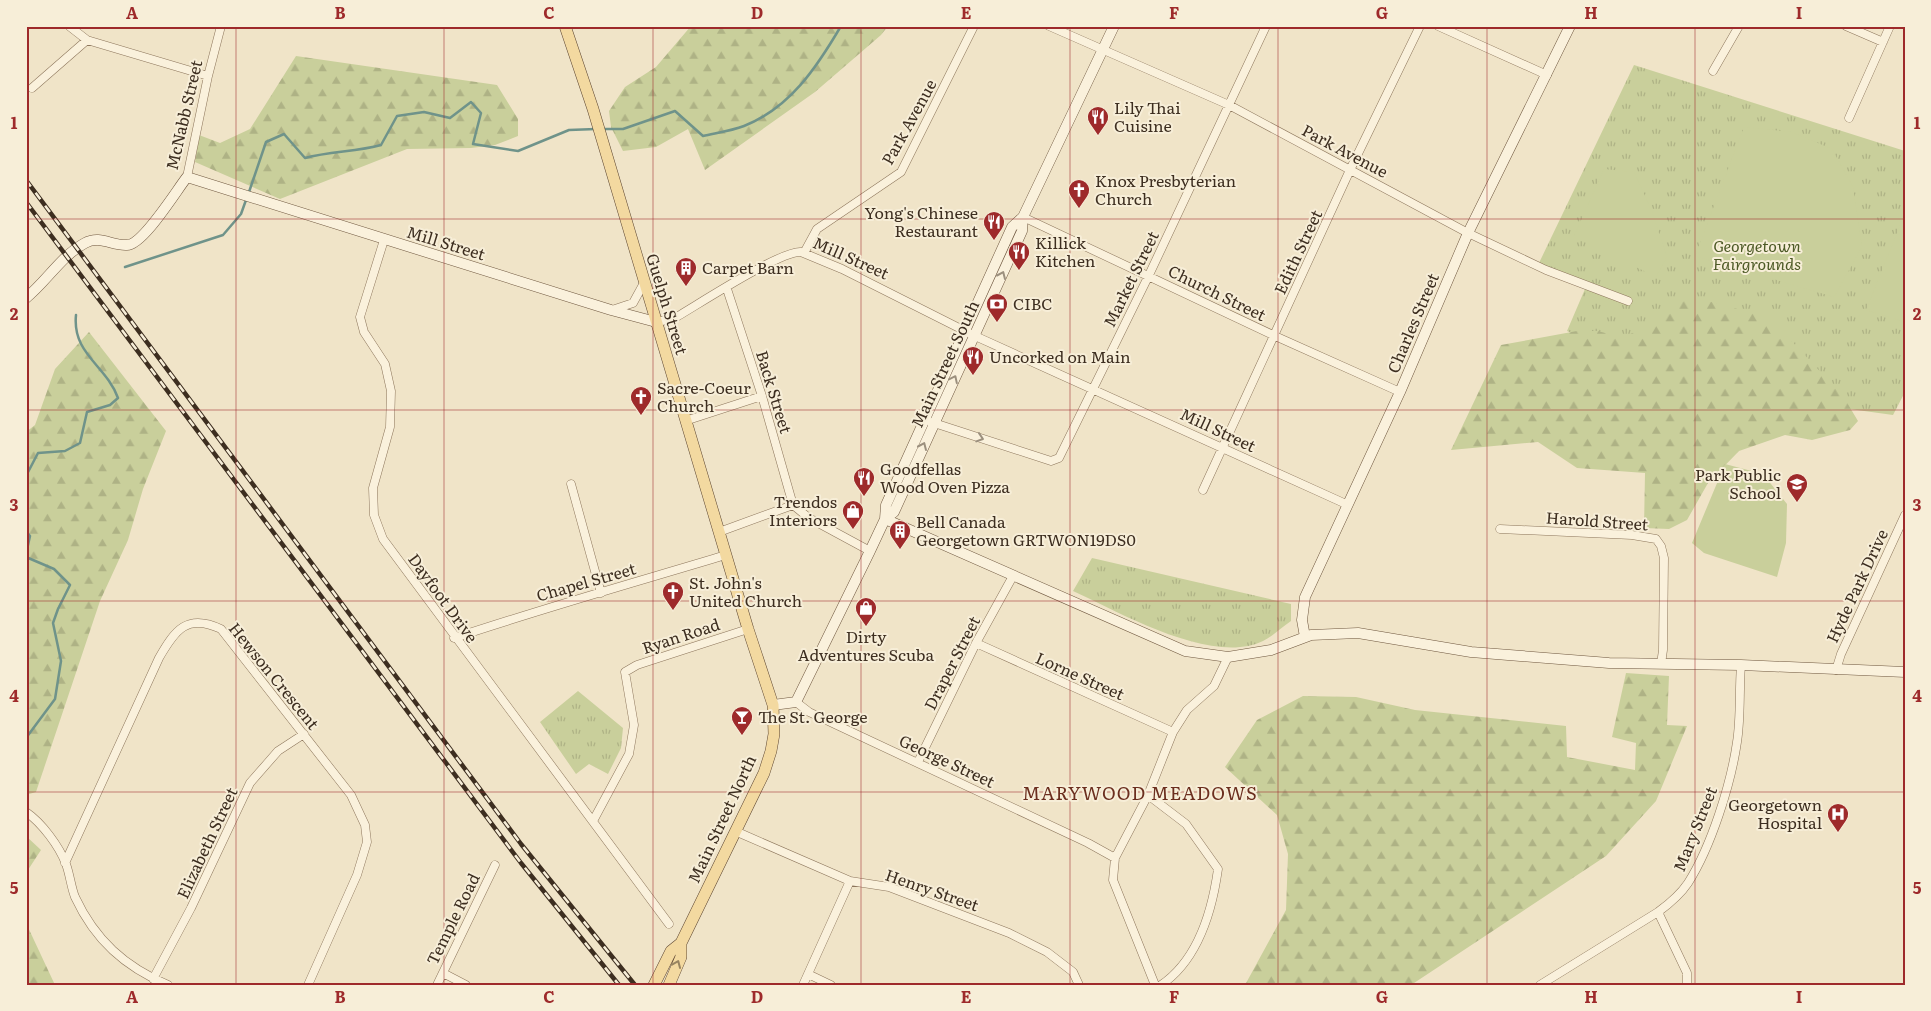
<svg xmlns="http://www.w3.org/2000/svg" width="1931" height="1011" viewBox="0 0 1931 1011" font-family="Literata,serif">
<defs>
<pattern id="grass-tufts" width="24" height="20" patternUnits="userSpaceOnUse" patternTransform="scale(1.25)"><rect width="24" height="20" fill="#c9cf9b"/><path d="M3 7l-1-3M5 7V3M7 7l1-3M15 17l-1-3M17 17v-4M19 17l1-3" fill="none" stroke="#aeb285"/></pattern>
<pattern id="forest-firs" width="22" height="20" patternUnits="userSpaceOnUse" patternTransform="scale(1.25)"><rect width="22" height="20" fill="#c9cf9b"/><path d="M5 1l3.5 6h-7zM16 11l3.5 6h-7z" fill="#aeb285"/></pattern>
</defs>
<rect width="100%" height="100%" fill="#f0e4c8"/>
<path fill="url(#grass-tufts)" d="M1634,65L1905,151V392L1893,415L1828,406L1812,436L1567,331L1585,289L1539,263Z
M1092,558L1291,604V621C1282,627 1272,637 1263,641C1212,666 1119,612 1073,591Z
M578,691L623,728L621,748L608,774L589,764L576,774L540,722Z"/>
<path fill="url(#forest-firs)" d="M691,26H888L881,35L815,92L705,170L688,129L656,147L623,151L611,127L609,111L625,87L656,67Z
M296,56L497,85L518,119V136L495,145L471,148L407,149L280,199L195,162L199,135L220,143L250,129Z
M1694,297L1770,318L1843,396L1858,421L1850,430L1812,440L1785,435L1739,451L1708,483L1687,520L1669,529L1644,528L1645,473L1577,468L1538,442L1451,450L1501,345L1577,331H1598L1623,338L1649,324L1669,307Z
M89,332L166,431L143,489L128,540L100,601L36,792L26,795V432L35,425L55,369Z
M1626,673L1669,676L1667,725L1687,726L1656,801L1606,856L1411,985H1245L1286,910L1288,854L1277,815L1225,767L1257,720L1303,696L1356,697L1415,710L1566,726L1567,757L1635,770L1636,743L1612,737Z
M26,836L41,850L26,873Z
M26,923L55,985H26Z"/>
<path fill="#c9cf9b" d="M1744,127L1792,132L1832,149L1853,187L1862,247L1834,297L1695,256Z
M1604,169L1634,172L1651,209L1667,257L1656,277L1574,236Z
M1905,213V322L1866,310Z
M1725,464L1763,474L1787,504L1786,543L1777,577L1704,553L1692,543Z"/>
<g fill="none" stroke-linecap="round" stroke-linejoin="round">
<path stroke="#6f938a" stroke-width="2.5" d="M604,129H623L675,111L703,136C716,133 731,131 744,126C790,108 817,67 841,26
M248,195L266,142L284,134L305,158C331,151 356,152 381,145L397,116L424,112L450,118L471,102L481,113L473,144L518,151L569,130L596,129
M125,267L223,235L241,214L246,200
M26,476L38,453L65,451L80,443L87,412L110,405L118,398C106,365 72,354 76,315
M26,531L30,536L26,554
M26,557L54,569L70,585L58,609L53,623L61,661L55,699L26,738"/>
<g stroke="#8d765c" stroke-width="9">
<path id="street" d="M69,26L87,40L208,76
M1049,26L1229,105L1468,233L1546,270L1628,301
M1438,26L1547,75
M1846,26L1883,42
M1713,71L1739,26
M32,88L87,40
M1849,118L1890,26
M187,177L208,76L221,26
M1023,217L1275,336L1400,392
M384,240L360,317L364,332L385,364L391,391L390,427L373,488L374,515L383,539L669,924
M804,253L817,229L901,172L974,26
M727,289L762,396L793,505
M612,310L633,303L644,283
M656,322L673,319C696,306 781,250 801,252L842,269L975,336L1346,504
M685,421L762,396
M931,422L1051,461L1059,458L1149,275L1266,26
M571,484L601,593
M1203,490L1350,170L1420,26
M793,505L809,518L870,551
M1500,529L1632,535L1656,539L1661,546L1664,558L1663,650L1661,664
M719,532L793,505
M454,638C544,608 636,582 726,555
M976,643L1173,732
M1836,670L1841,654L1905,515
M796,702L809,712L1088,843L1115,858
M918,762L976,643L1013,576
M1148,795L1186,824L1218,869C1212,912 1198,960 1161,985
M26,812C42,823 59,846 66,864C70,875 71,887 75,897C95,940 125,967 168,985
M593,821L629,754L634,725L625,672L637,665L748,629
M735,831L850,881L889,887L1009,933L1047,952L1073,972L1079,985
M65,863L159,658C175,630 187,613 221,629L351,795L365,825L367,842L357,875L308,985
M1658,912L1687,973V985
M443,973L466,985
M808,974L831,985
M153,979L191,908L250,783L278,751L304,734
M437,985L495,865
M803,985L850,881
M1155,985L1113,880L1115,858L1148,795L1173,732L1187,710L1214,686L1228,657
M1540,985L1658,912C1669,904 1680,895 1688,883C1711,847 1731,784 1737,742C1741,717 1739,690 1741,665"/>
</g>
<g stroke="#6f573f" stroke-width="11">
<path id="secondary" d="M26,298C47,281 61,256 85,243C100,235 112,246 127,245C143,245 176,191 187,177L611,310L656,322
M885,519L1185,651L1228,657L1271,650L1311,635L1358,633L1471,652L1609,663L1741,665L1905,672
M885,519L894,512L1022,231L1023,217
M1305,637L1302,620L1305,597L1400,392L1468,233L1570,26
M773,705L796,702L870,551L885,519L886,505L1012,227L1023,217L1114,26"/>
</g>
<g stroke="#5b4430" stroke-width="12">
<path id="primary" d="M565,26L593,109L748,629L773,705L774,734L771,751L764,773L681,943V957L669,985
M654,985L671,951L681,943"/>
</g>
<use href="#street" stroke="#faf1dc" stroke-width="8"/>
<use href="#secondary" stroke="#faf1dc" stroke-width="10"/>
<use href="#primary" stroke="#f3d9a0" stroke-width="11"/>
<g stroke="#3d2e20" stroke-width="4.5">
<path id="rail" d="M26,180L521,844L635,985
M26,202L521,863L619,985"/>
</g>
<use href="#rail" stroke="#f7eed8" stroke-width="2.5" stroke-dasharray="8" stroke-linecap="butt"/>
</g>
<defs><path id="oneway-chevron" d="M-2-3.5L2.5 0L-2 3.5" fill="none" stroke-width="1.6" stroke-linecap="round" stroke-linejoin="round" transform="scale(1.25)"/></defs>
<g stroke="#9c907e">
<use href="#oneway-chevron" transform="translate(1002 275) rotate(-66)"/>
<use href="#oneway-chevron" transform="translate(954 379) rotate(-64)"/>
<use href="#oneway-chevron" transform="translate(980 438) rotate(18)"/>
<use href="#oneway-chevron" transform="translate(923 446) rotate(-66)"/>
</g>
<use stroke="#988460" href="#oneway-chevron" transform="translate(677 964) rotate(-67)"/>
<path fill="none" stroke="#9e2a2b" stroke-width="1" stroke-opacity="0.55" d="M236,26V985M444,26V985M653,26V985M861,26V985M1070,26V985M1278,26V985M1487,26V985M1695,26V985M26,219H1905M26,410H1905M26,601H1905M26,792H1905"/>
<defs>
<g id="restaurant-pin" transform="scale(1.125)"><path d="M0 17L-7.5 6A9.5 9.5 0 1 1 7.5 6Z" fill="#9e2a2b" stroke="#f7eed8"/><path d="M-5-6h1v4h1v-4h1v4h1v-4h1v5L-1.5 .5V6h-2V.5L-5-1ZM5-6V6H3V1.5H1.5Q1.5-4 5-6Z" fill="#fff"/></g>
<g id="church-pin" transform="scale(1.125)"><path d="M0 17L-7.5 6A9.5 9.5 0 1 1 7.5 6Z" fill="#9e2a2b" stroke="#f7eed8"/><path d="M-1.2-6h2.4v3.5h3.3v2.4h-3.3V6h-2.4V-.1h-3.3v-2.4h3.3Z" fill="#fff"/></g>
<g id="building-pin" transform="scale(1.125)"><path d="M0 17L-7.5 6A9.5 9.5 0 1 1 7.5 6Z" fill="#9e2a2b" stroke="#f7eed8"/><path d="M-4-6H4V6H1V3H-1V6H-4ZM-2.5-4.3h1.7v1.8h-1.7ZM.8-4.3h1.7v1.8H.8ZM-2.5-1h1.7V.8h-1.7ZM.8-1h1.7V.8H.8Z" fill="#fff"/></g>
<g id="bank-pin" transform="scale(1.125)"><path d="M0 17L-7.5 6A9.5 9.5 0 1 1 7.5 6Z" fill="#9e2a2b" stroke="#f7eed8"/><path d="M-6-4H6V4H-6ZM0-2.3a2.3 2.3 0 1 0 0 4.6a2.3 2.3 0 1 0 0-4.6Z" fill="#fff"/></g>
<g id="school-pin" transform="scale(1.125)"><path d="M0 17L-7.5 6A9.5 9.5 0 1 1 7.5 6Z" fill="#9e2a2b" stroke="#f7eed8"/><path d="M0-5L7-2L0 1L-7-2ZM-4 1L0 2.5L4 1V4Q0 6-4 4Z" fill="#fff"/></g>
<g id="shop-pin" transform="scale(1.125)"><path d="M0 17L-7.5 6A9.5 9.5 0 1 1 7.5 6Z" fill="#9e2a2b" stroke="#f7eed8"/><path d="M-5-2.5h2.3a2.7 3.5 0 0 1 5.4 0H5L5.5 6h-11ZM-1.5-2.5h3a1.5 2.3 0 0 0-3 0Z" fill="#fff"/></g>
<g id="bar-pin" transform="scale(1.125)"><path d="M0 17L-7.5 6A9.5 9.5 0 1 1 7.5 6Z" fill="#9e2a2b" stroke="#f7eed8"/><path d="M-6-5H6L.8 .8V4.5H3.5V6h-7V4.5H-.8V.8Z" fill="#fff"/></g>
<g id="hospital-pin" transform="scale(1.125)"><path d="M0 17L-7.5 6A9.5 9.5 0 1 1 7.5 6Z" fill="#9e2a2b" stroke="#f7eed8"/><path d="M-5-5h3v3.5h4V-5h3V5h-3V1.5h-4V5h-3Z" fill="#fff"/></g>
</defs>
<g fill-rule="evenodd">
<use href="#restaurant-pin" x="1098" y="117"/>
<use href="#church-pin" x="1079" y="190"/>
<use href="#restaurant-pin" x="994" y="222"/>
<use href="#restaurant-pin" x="1019" y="252"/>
<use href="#building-pin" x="686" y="268"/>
<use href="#bank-pin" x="997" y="304"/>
<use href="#restaurant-pin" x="973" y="357"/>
<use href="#church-pin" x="641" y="397"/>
<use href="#restaurant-pin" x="864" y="478"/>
<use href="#school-pin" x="1797" y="484"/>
<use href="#shop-pin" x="853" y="511"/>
<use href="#building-pin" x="900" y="531"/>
<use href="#church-pin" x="673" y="592"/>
<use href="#shop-pin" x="866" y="608"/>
<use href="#bar-pin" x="742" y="717"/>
<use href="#hospital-pin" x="1838" y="814"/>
</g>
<g text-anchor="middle" stroke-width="4" stroke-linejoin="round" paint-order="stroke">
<g font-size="16" fill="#3d2e20" stroke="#f7eed8" text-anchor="start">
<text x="1114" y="114">Lily Thai<tspan x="1114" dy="18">Cuisine</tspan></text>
<text x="1095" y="187">Knox Presbyterian<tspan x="1095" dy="18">Church</tspan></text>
<text x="978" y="219" text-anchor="end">Yong's Chinese<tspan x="978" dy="18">Restaurant</tspan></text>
<text x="1035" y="249">Killick<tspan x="1035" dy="18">Kitchen</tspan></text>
<text x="702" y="274">Carpet Barn</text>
<text x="1013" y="310">CIBC</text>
<text x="989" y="363">Uncorked on Main</text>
<text x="657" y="394">Sacre-Coeur<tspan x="657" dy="18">Church</tspan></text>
<text x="880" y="475">Goodfellas<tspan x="880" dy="18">Wood Oven Pizza</tspan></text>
<text x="1781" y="481" text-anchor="end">Park Public<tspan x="1781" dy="18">School</tspan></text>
<text x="837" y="508" text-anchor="end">Trendos<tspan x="837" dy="18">Interiors</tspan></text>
<text x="916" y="528">Bell Canada<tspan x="916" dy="18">Georgetown GRTWON19DS0</tspan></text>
<text x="689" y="589">St. John's<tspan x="689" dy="18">United Church</tspan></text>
<text x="866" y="643" text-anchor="middle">Dirty<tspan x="866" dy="18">Adventures Scuba</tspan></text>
<text x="758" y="723">The St. George</text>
<text x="1822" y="811" text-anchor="end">Georgetown<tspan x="1822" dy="18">Hospital</tspan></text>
</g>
<g font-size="16" fill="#3d2e20" stroke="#f7eed8">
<text transform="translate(184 115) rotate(-77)" y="6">McNabb Street</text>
<text transform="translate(909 122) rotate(-61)" y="6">Park Avenue</text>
<text transform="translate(1345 151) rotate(28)" y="6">Park Avenue</text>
<text transform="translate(446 243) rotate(17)" y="6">Mill Street</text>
<text transform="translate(1298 252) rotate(-65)" y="6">Edith Street</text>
<text transform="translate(851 258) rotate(24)" y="6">Mill Street</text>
<text transform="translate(1131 279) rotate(-64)" y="6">Market Street</text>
<text transform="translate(1217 293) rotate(26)" y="6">Church Street</text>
<text transform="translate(667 304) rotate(73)" y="6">Guelph Street</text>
<text transform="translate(1413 323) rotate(-67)" y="6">Charles Street</text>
<text transform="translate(945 364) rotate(-65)" y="6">Main Street South</text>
<text transform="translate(774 392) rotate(73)" y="6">Back Street</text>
<text transform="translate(1218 430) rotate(25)" y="6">Mill Street</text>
<text transform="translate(1597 521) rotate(4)" y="6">Harold Street</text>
<text transform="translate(586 582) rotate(-16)" y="6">Chapel Street</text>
<text transform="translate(1857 586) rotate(-65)" y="6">Hyde Park Drive</text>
<text transform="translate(443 598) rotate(54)" y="6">Dayfoot Drive</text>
<text transform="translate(681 636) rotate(-18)" y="6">Ryan Road</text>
<text transform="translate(952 663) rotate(-63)" y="6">Draper Street</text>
<text transform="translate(274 676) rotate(51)" y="6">Hewson Crescent</text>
<text transform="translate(1080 676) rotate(24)" y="6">Lorne Street</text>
<text transform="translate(947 761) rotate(25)" y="6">George Street</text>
<text transform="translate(722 819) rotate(-65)" y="6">Main Street North</text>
<text transform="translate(1695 829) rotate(-68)" y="6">Mary Street</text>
<text transform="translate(207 843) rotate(-65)" y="6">Elizabeth Street</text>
<text transform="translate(932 890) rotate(19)" y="6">Henry Street</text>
<text transform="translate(453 919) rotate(-64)" y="6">Temple Road</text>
</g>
<g font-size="16" font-style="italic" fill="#4d5a26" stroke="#f7eed8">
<text x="1757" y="252">Georgetown<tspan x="1757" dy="18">Fairgrounds</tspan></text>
</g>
<g font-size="18" letter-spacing="1" fill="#6b2e1e" stroke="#f7eed8">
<text x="1140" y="800">MARYWOOD MEADOWS</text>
</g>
</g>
<rect width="1931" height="1011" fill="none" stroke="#f7eed8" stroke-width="55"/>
<rect x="28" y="28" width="1876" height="956" fill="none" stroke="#9e2a2b" stroke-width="2"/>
<g font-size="16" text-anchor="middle" font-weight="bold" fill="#9e2a2b">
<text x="132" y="19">A</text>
<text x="340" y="19">B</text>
<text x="549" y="19">C</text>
<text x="757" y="19">D</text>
<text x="966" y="19">E</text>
<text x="1174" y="19">F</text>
<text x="1382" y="19">G</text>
<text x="1591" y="19">H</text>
<text x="1799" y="19">I</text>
<text x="14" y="129">1</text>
<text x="1917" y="129">1</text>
<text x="14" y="320">2</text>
<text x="1917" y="320">2</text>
<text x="14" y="511">3</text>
<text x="1917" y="511">3</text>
<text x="14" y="702">4</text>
<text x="1917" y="702">4</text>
<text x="14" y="894">5</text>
<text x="1917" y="894">5</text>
<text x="132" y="1003">A</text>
<text x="340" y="1003">B</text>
<text x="549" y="1003">C</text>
<text x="757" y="1003">D</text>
<text x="966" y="1003">E</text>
<text x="1174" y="1003">F</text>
<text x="1382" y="1003">G</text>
<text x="1591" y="1003">H</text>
<text x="1799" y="1003">I</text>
</g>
</svg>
